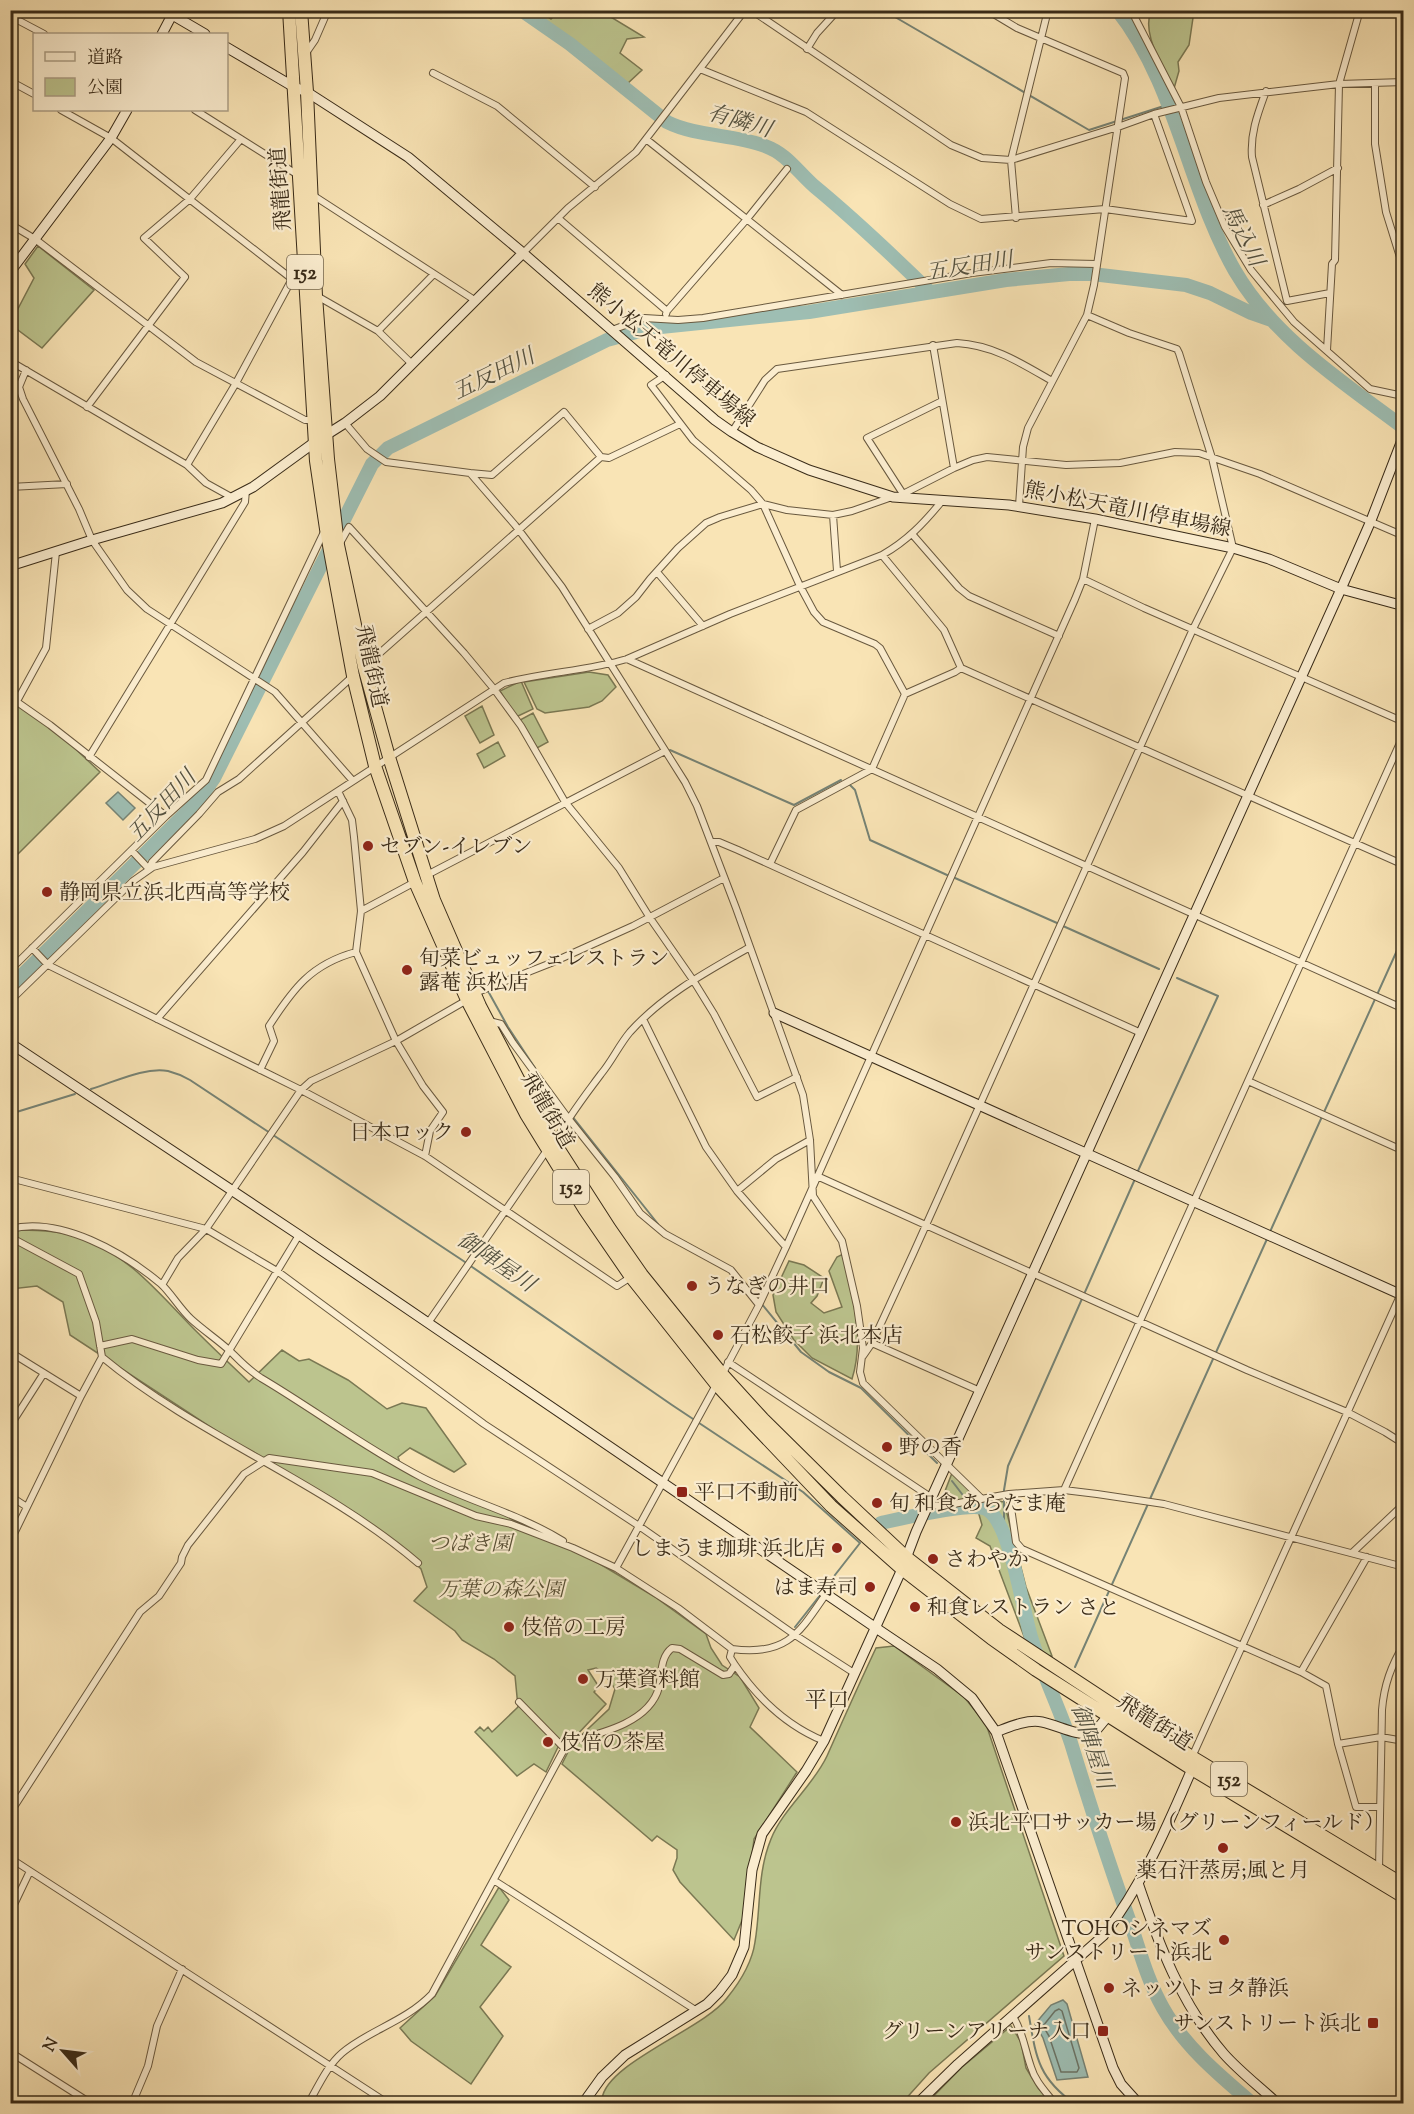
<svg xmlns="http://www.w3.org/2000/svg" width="1414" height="2114" viewBox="0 0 1414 2114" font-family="'Sorts Mill Goudy','Noto Serif JP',serif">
<rect width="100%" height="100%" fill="#f9e4b5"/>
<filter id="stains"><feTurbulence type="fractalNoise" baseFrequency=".00333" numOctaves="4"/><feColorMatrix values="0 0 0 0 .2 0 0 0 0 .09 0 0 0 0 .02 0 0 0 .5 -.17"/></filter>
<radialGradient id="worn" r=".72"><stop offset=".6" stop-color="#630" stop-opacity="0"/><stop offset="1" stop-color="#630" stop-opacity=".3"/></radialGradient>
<path fill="#bcc48e" stroke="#7a7853" stroke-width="1.5" d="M527,11H539L551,19L559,11H601L644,37L627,39L620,53L642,70L627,84Z
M1151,11H1194L1189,45L1178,62L1179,71L1173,92C1165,68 1141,35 1151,11Z
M38,246L94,290L42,348L10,324L34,278L25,264Z
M589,672L608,675L616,687L602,701L589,707L545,713L537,709L524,682Z
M521,681L533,709L516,717L500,691Z
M11,702L50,725L100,772L11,861Z
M482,706L494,735L480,743L465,716Z
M533,713L548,742L537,748L520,720Z
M498,742L505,756L484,768L477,754Z
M20,1230C40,1230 60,1231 79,1237C129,1254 160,1295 196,1331C213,1348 231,1365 249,1382L282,1350L299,1361L309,1359L348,1380L387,1409L402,1403L426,1408L466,1464L454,1472L410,1448L398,1457L402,1469L540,1528L655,1597L706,1634L711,1648L722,1665L740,1677L759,1708L750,1727L797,1772L754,1839L745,1913L734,1940L680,1882L673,1870L677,1858V1850L657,1836L652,1841L562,1764L572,1744L609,1709L615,1689C611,1682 602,1671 596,1668L588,1670L599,1687L594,1692L606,1704L573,1739L559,1745L546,1772L534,1764L517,1776L475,1732L480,1727L484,1731L488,1727L492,1732L518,1707L515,1676L494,1659L462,1640L455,1631L414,1601L427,1587L421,1569L392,1541L330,1497L244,1449L70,1335L63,1302L37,1286L11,1289L10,1231Z
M843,1254C852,1295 865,1338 852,1379L812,1358L794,1340L776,1312L773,1295L789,1261L804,1265L824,1278L817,1296L811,1303L824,1313L842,1307L829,1271L837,1257Z
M952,1473L981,1498L1004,1502L1026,1587L1052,1656H1048L1025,1639L990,1546L976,1538L982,1525L978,1511L940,1504Z
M894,1646L964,1697L986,1724L1064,1956L929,2073L902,2103L607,2104L602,2099C606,2063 704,2029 727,1998C740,1982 752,1963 755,1942C761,1907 757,1873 771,1839C783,1809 813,1786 827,1756C843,1720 859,1684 876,1648Z
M499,1887L509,1900L481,1945L511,1967L480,2007L503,2036L471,2084L411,2041L400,2028L435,1996Z
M1011,2026L1021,2042L1026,2068L1038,2088L1051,2103L926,2104L961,2068Z"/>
<path fill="#9ebeb3" stroke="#768375" stroke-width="1.5" d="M118,792L135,808L123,820L106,803Z
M1063,2000L1067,2004L1088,2077L1057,2080L1043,2038L1035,2024L1051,2005Z"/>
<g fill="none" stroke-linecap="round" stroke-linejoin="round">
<path stroke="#6c7466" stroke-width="1.5" d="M1059,2009L1062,2011L1079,2068L1077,2072H1061L1049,2036L1043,2026L1055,2011Z"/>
<path stroke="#768375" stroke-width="2" d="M883,10L1089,130L1167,105
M670,750L794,805L841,780
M848,783L855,790L870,840L947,875
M955,878L1057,923
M1063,926L1159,969
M488,991L508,1027L535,1068
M91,1089C115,1082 143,1067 168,1071C176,1073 183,1076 190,1080L462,1260L672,1405L803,1492L860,1543L824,1589
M10,1114L75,1094
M572,1116L658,1224
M1137,1173L1218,996L1177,978
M1269,1234L1404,935
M761,1303L801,1352L829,1372L861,1388L937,1463
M952,1481L972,1507
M1150,1499L1267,1239
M1004,1532V1490L1008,1466L1135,1179
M795,1627L821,1594
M1075,1667L1148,1504
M1054,1697L1057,1692
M1029,2016C1036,2057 1038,2078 1075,2104"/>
<path stroke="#9ebeb3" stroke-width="14" d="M521,10L570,44L667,122C697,137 734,134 765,146C787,154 797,171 814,186C854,219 892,255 929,291
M1117,10C1176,84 1188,189 1235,271C1274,338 1343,382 1404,428
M10,987L199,800L214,778L372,464L388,448L607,340L651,328L809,312L1006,280L1069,274H1092L1186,285L1210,293L1251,313L1271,320
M881,1523C899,1519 975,1501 988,1510C1011,1526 1022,1608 1031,1637C1042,1673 1059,1707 1071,1743C1090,1805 1110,1867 1132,1928C1141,1955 1149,1984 1163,2008C1185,2047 1219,2075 1253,2104"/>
<g stroke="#69593f" stroke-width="8">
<path id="street" d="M751,10L951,145L982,158L1011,160L1118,127L1154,114L1219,98L1339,84L1404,82
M987,10L1017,28L1123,73L1125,78L1094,285L1087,315L1028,428L1023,447L1019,506
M1131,10L1181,107L1206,182L1225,227L1251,270L1294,322L1370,389L1403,396
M10,16L44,34
M807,49L817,33L838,10
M306,53L315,40L328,10
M700,69L806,112L950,204L981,219L1105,209L1192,221L1154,114
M433,73L497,106L595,187
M10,81L34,94
M1375,84V144L1386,212L1404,270
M1266,91C1258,113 1250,133 1252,157L1287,301L1330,293
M61,110L111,138L292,279L306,287
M195,110L298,175
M646,139L842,295
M311,194L476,301
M1263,205L1299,189L1338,168
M558,218L667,311L666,314
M1016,218L1011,160L1048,10
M10,224L35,239L196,362L305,420H314
M523,253L568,208L636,152L745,10
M317,296L378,331L412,364
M667,311L747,219L787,169
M612,330L644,318L678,320L703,318L972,273L1051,263L1096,264
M378,331L434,274
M933,345L954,468
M1327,350L1332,264L1335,260L1339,84L1360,10
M10,361L187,465L206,483L233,498
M26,370L19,387L23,399L79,509L92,540L127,590L147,609L275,692L353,781
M666,375L651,385L693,440L751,490L763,504L800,586L814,612L823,622L875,644L880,648L905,694
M1404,394L1401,404L1404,405
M87,407L185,277L144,238L190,199L241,139
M345,423L367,449L386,462L470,473L515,525L562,587L685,782L697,806L736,908L803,1095L810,1140L813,1196L842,1241L857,1306L863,1348L860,1372L863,1383L981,1498
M732,432L765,380L777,369L957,343C993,345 1021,363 1052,381
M187,465L236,383L292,279
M470,473L492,475L564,412L601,457
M10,487L67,484
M903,494L954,468L973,460L987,457L1066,465L1120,463L1175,452L1199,453L1260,474L1404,536
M905,497L867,438L942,401
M833,515L837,571
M912,534L959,588L969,596L1059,636
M340,543L349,527L464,653L494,689L521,726L565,802L619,868L650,918L693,980L714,1014L757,1097L797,1077
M882,555L944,630L961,668L1404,865
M657,572L703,626
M1083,579L1144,608L1404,722
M588,629L618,613L636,597L650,579L678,548L706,523L720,517L763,504L787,510L833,515L852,511L892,497
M627,659L1404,1009
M364,667L601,457L609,458L680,424
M10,697L50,725L166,816
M17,701L46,648L56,552
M89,757L245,502L246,490
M338,791L352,820L354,837L361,911L356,952L396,1041L423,1086L443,1112L430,1131L425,1156
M711,842H719L738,850L1141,1033
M132,851L149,869L152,862L199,814L218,792L239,779L352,677
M770,864L796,810L872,769L905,694L955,672L961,668
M427,875L665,751
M361,911L415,882
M32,948L48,965L301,1090L425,1156L617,1286L631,1277
M10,970L166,816L206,780L324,532
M475,993L551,963L633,926L724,878
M10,1001L133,881L153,867L255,839L284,826L504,683C545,672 587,671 627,659L730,614L882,555C907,541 924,523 942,501
M157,1019L303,852L343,801
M643,1019L706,1147L737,1191L786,1247
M489,1021L501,1024L513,1043L568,1118L615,1177L640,1213L665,1234L731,1270L759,1305
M260,1070L274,1041L269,1026C293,989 311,964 356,952
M1248,1081L1404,1151
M555,1142C568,1117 584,1097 601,1074C612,1061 619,1045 630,1032C663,995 708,971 750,947
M817,1176L1247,1370L1347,1412L1385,1432L1404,1444
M10,1178L206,1229L301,1090L311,1081L396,1041L467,1000
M737,1191L776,1159L810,1140
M10,1229C61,1216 124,1253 161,1284C171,1293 180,1309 191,1319C203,1330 218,1340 230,1351C241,1362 247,1369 261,1378C315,1410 365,1448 421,1477C467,1501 518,1513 563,1541
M10,1237L79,1274L96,1322L102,1357L81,1396L10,1542
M162,1285L178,1258L206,1229L277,1271L484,1424L639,1526L716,1385
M428,1323L547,1150
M872,1343L980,1391
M100,1346L132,1339L198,1360L221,1364L299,1235
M10,1352L81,1396
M863,1356L872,1343L913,1254L1193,629L1233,548L1212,458L1179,353L1177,349L1129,333L1087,315
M102,1357C200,1438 322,1481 418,1563
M728,1362L932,1498
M723,1373L759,1305L786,1247L1075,599L1083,579L1095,519
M10,1426L44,1373
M1064,1490L1404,734
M1009,1494L1016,1542L1022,1549L1301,1672L1326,1686L1338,1744L1356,1807H1380
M10,1496L27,1507
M928,1505L942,1506L1009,1494L1064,1490L1097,1494L1164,1504L1404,1567
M1352,1553L1404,1504
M732,1649C786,1656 798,1635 826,1594
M735,1665C757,1697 787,1726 824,1741
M1301,1672L1367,1557
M519,1702L565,1749
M1338,1744L1381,1737L1404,1741
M1192,1757L1404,1287
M10,1813L140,1612L159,1596L181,1563L182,1557L188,1545L244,1474L269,1458L372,1473L476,1516L511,1524L573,1548L616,1568
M10,1858L389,2104
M1379,1870L1382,1710C1384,1685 1391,1666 1404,1644
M495,1881L697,2011
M10,1913L30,1871
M1013,2016C1024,2035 1024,2047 1031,2067C1035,2081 1046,2092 1055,2104
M10,2052L92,2104
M132,2104L148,2066L157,2026L182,1969
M308,2104C318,2087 327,2066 342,2053C369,2030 405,2022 432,1994L568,1742C599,1734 650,1723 659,1687C662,1674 660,1657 672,1648L680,1649L723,1675L729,1674L735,1665L730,1657L732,1649L678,1608L616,1568L639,1526L795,1635L854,1673"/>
</g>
<g stroke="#392b18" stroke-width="11">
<path id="secondary" d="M164,10L205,34
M162,34L172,15
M226,47L294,87L307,92L408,157L523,253L715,420L732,432L757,447L809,470L893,497L1009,505L1095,519L1233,548L1269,559L1341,589L1404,606
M10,272L111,138L127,110
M10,566L92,540L222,503L253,487L315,442L345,423L380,396L523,253
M774,1013L1404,1296
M10,1043L299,1235L876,1628L937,1669L972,1698L996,1732L1113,2068L1121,2084L1139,2104
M996,1732C1009,1727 1027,1719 1042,1722C1060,1726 1074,1735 1093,1734L1108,1716
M1138,1883C1159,1945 1181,2004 1224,2054C1240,2072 1260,2087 1278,2104
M584,2102L602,2077L625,2055L707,2004L719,1992L732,1975L744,1947L752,1870L762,1834L806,1771L824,1741L902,1569L916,1532L1341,589L1370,523L1404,435
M917,2104L958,2064L1103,1936C1142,1886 1167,1827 1192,1769V1765"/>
</g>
<g stroke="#392b18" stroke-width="14">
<path id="highway" d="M289,10L316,461L326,529L353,676L375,766L415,882L467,1000L526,1114L585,1210L631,1277L716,1384L753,1424L831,1506L902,1569L991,1638L1036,1670L1192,1769L1404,1897
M301,10L307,92L316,296L328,459L338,545L364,667L389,757L434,900L480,1006L538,1117L610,1229L642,1275L722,1374L763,1419L842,1497L906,1557L999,1630L1192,1757L1404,1885"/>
</g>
<use href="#street" stroke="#fbedcf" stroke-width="6"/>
<use href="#secondary" stroke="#fbedcf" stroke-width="9"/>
<use href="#highway" stroke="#f9e4b5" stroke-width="12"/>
</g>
<g fill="#8f2418" stroke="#fbedcf" stroke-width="2">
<circle cx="368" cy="846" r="6"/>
<circle cx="47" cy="892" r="6"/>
<circle cx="407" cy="970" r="6"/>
<circle cx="466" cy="1132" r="6"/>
<circle cx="692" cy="1286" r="6"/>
<circle cx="718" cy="1335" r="6"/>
<circle cx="887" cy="1447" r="6"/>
<rect x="676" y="1486" width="12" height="12" rx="3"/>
<circle cx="877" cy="1503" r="6"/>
<circle cx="837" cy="1548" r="6"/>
<circle cx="933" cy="1559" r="6"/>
<circle cx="870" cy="1587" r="6"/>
<circle cx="915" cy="1607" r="6"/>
<circle cx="509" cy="1627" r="6"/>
<circle cx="583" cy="1679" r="6"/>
<circle cx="548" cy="1742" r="6"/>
<circle cx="956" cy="1822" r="6"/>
<circle cx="1223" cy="1848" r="6"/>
<circle cx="1224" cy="1940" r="6"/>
<circle cx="1109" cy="1988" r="6"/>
<rect x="1367" y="2017" width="12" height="12" rx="3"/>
<rect x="1097" y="2025" width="12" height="12" rx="3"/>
</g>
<g text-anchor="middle" stroke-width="4.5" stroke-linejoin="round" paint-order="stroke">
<g fill="#fbedcf" stroke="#73654f" stroke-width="1.5">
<rect x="287" y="255" width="36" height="34" rx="4.5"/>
<rect x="553" y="1170" width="36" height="34" rx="4.5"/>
<rect x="1211" y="1762" width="36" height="34" rx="4.5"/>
</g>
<g font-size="20" font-weight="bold" fill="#392b18">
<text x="305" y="279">152</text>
<text x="571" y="1194">152</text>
<text x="1229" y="1786">152</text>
</g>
<g font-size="21" fill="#392b18" stroke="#fbedcf">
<text transform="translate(280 189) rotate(-94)" y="7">飛龍街道</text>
<text transform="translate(672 355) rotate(40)" y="7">熊小松天竜川停車場線</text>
<text transform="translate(1128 509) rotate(11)" y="7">熊小松天竜川停車場線</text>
<text transform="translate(372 666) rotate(78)" y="7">飛龍街道</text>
<text transform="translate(548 1110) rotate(60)" y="7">飛龍街道</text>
<text transform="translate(1155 1722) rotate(33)" y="7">飛龍街道</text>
</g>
<g font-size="21" fill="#392b18" stroke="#fbedcf" text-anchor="start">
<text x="380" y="853">セブン-イレブン</text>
<text x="59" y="899">静岡県立浜北西高等学校</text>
<text x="419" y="965">旬菜ビュッフェレストラン<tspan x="419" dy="24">露菴 浜松店</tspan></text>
<text x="454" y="1139" text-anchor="end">日本ロック</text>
<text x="704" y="1293">うなぎの井口</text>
<text x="730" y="1342">石松餃子 浜北本店</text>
<text x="899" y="1454">野の香</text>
<text x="694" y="1499">平口不動前</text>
<text x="889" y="1510">旬 和食 あらたま庵</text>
<text x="825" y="1555" text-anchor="end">しまうま珈琲 浜北店</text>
<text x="945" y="1566">さわやか</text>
<text x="858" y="1594" text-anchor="end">はま寿司</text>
<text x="927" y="1614">和食レストラン さと</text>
<text x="521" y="1634">伎倍の工房</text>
<text x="595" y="1686">万葉資料館</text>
<text x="560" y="1749">伎倍の茶屋</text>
<text x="968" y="1829">浜北平口サッカー場（グリーンフィールド）</text>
<text x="1223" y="1877" text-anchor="middle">薬石汗蒸房;風と月</text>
<text x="1212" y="1935" text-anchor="end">TOHOシネマズ<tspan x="1212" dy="24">サンストリート浜北</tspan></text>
<text x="1121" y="1995">ネッツトヨタ静浜</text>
<text x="1361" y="2030" text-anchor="end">サンストリート浜北</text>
<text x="1091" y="2038" text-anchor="end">グリーンアリーナ入口</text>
</g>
<g font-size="21" font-style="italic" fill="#5a5136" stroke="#fbedcf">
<text x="470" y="1550">つばき園</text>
<text x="501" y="1596">万葉の森公園</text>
</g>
<g font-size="22" font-style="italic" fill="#52503f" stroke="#fbedcf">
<text transform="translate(740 120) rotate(16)" y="8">有隣川</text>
<text transform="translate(1244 235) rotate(63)" y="8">馬込川</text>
<text transform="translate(969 265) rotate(-9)" y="8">五反田川</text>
<text transform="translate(493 373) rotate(-26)" y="8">五反田川</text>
<text transform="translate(161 805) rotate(-47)" y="8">五反田川</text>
<text transform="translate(497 1261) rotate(34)" y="8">御陣屋川</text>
<text transform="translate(1093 1746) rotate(72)" y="8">御陣屋川</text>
</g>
<g font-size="22" fill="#392b18" stroke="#fbedcf">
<text x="827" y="1707">平口</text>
</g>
</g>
<rect width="1414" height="2114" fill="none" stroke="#f9e4b5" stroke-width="36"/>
<rect x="12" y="12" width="1390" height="2090" fill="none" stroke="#392b18" stroke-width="3"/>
<rect x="18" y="18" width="1378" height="2078" fill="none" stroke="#392b18" stroke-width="1.5"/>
<rect x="33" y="33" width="195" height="78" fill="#fbedcf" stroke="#ad9f86" stroke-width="1.5"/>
<rect x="45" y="52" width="30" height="9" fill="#fbedcf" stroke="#ad9f86" stroke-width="1.5"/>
<text x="87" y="63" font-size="18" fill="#392b18">道路</text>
<rect x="45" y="78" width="30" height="18" fill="#bcc48e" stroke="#ad9f86" stroke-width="1.5"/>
<text x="87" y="93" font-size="18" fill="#392b18">公園</text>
<g transform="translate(63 2051) rotate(298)" stroke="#fbedcf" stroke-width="4.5" paint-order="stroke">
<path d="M0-4.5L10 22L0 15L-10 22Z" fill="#392b18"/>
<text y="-9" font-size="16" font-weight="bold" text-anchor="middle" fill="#392b18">N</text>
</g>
<rect width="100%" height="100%" filter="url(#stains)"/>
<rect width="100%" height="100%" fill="url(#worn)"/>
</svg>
